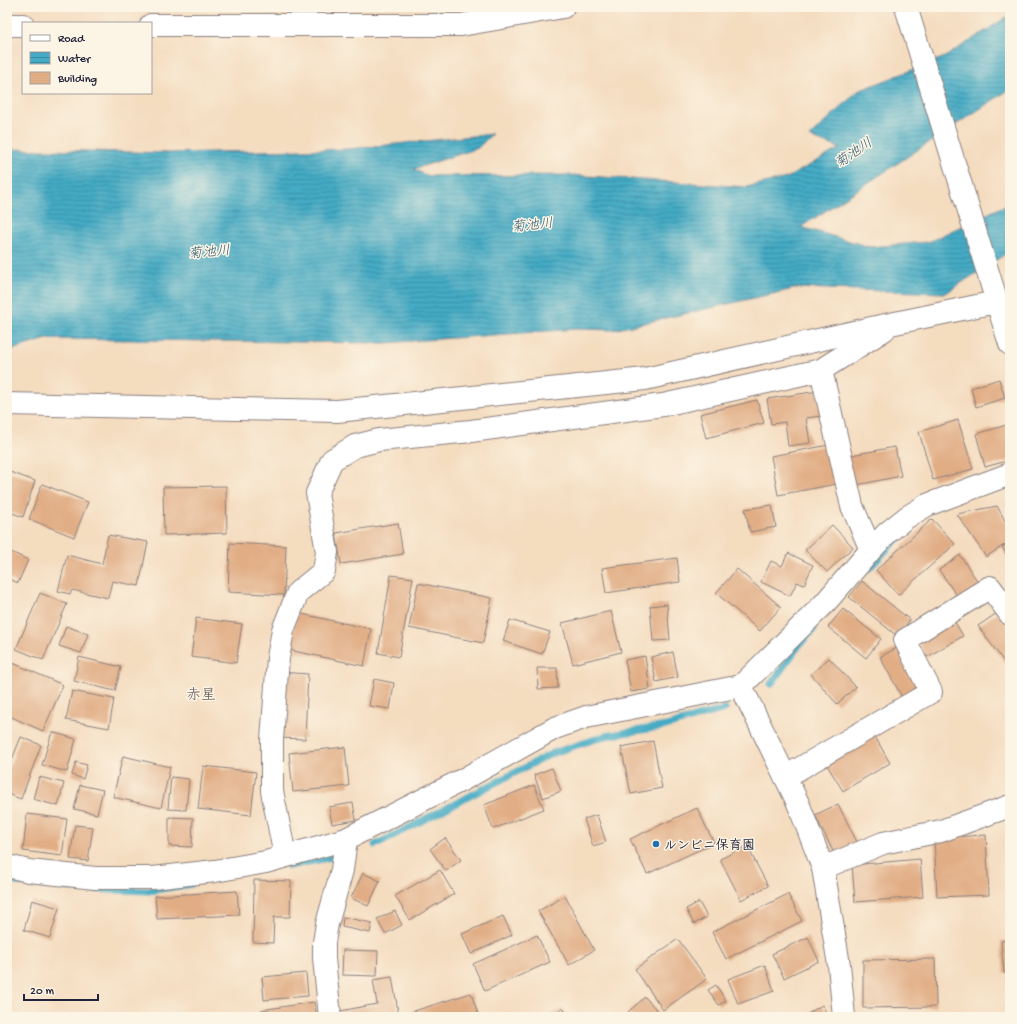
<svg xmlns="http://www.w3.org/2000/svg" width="1017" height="1024" viewBox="0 0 1017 1024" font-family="'Gochi Hand','Klee One',sans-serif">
<defs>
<pattern id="water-rules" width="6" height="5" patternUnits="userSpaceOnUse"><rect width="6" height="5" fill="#45abc5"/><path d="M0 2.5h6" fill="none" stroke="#398ba1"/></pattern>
</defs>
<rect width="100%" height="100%" fill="#fcf5e5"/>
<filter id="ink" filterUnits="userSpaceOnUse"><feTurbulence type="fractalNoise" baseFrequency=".025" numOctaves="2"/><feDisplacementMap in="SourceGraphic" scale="8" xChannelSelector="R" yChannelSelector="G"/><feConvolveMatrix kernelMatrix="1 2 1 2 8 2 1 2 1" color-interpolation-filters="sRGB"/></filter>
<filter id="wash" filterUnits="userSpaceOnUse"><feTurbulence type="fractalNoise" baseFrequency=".012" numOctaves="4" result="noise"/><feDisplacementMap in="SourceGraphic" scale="16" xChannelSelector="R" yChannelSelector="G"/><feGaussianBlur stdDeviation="0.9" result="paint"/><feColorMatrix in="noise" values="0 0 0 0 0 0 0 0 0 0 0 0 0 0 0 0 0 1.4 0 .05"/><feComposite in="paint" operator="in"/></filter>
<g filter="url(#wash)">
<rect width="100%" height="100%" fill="#f4dcbf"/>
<path fill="url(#water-rules)" stroke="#346680" d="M1010,15V89L801,227L870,247L928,242L1010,203V251L946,293L798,288L613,330L576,329L385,343L47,339L7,351V149L168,153L348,149L492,134L478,148L414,169L427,176L572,175L746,187L787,178L840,148L809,137L858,91L945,57Z"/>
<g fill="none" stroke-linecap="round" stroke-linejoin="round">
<path stroke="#45abc5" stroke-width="7" d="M869,568L905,531
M771,684L800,644L814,629
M375,845L553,753L605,736L666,726L725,709
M289,866L332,857
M7,881L85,889L148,891L191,884"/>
</g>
<g id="blocks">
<path fill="#e1ad85" d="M999,379L1005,398L976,407L971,388Z
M818,391L821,416L806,418L810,443L788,446L785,422L771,424L767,399Z
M757,400L764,423L706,438L700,414Z
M958,420L973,469L933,480L919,432Z
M1010,424V460L985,467L976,434Z
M829,445L837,484L778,495L771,456Z
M895,447L901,476L852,486L846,456Z
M7,471L35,481L23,517L7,511Z
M42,484L88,502L74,537L29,519Z
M226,486L227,533L164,535L163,487Z
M772,505L776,527L750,532L745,509Z
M997,506L1010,530V541L986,557L957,514Z
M932,519L955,544L898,595L876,570Z
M398,523L403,554L341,564L336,533Z
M832,525L853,547L827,572L805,550Z
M108,535L148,542L139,586L112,581L108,598L72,590L70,594L58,591L67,555L102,564Z
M230,543L286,546L284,595L228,592Z
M1010,543V561L1002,547Z
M7,550L28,560L18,583L7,578Z
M788,553L813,565L804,585L797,582L790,596L761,582L771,561L782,566Z
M960,555L982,588L961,602L939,570Z
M677,558L680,582L606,593L602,568Z
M737,569L781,607L760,631L716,593Z
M391,575L413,578L399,657L378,653Z
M862,581L910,620L897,636L849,597Z
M418,583L492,598L483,643L409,628Z
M40,593L67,604L43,660L16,649Z
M667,604L670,640L653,641L650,606Z
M843,609L881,639L866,658L828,627Z
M611,611L621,652L573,664L562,623Z
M297,613L371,629L364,666L289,650Z
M997,613L1010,630V670L978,626Z
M951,615L963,636L927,657L914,636Z
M196,618L242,624L236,663L191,657Z
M510,620L550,632L542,654L503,641Z
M66,626L88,634L81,653L59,646Z
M900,646L924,690L904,701L880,657Z
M673,652L678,677L656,682L651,657Z
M645,656L650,689L631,692L625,660Z
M79,657L121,667L115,691L74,681Z
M829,658L856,687L837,704L811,674Z
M13,663L63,685L43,731L7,715V677Z
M537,668H557L558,688L538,689Z
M280,672L308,674L305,739L277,738Z
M374,679L394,683L390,709L369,706Z
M72,691L114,699L109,728L66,720Z
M52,732L76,739L67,772L42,765Z
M873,733L890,763L843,791L825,762Z
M21,737L41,745L21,799L7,794V772Z
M653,741L662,788L631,794L621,747Z
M345,747L349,786L293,792L289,753Z
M123,756L170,767L161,808L113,797Z
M76,762L87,765L83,779L72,775Z
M203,766L256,772L251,815L198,809Z
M552,768L561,791L543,798L534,775Z
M39,777L64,783L58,806L33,799Z
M171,777L189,779L186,810L168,809Z
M80,785L103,790L97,814L74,809Z
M534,785L544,809L493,829L484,805Z
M353,803L356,820L332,824L329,807Z
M838,804L859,846L836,857L815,815Z
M697,808L714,843L647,874L630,839Z
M27,814L67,819L62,856L23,851Z
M597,815L606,842L593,846L584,819Z
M169,817L193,818L192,847L169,846Z
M75,825L93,827L88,861L70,859Z
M986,835L989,895L937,897L934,838Z
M445,838L461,860L446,871L430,849Z
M747,846L768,886L741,900L720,859Z
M920,859L923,897L855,902L852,865Z
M1010,859V873H1009L1007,860Z
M440,870L454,894L410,920L395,896Z
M363,873L380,881L368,906L351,898Z
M254,880L291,881L290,917H274L273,943L253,942Z
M237,891L239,915L157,919L155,896Z
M788,894L802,921L726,959L712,932Z
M565,896L594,950L569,965L538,911Z
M32,900L59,908L50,938L24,930Z
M699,902L707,917L694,924L686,909Z
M395,911L402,925L385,934L377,919Z
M503,916L512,935L471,954L462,934Z
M343,917L372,923L370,933L342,927Z
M537,935L550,962L485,991L473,964Z
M808,937L819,961L784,978L772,954Z
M678,939L707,979L663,1010L635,969Z
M1010,940V973H1004L1001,941Z
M343,950L378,951L377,976L342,975Z
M935,959L936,1007L863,1008V960Z
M765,965L774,991L738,1004L728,979Z
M306,973L308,996L264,1000L262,977Z
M392,977L399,1017H341L340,1011L377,1004L373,980Z
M716,985L726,1001L719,1005L708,990Z
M471,993L479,1017H413L411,1012Z
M645,997L663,1017H632L628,1012Z
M314,1002L317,1017H262L261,1010Z
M822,1005L829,1017H803Z
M563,1008L568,1017H549L548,1016Z"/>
</g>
</g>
<g filter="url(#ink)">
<use href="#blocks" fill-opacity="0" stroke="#8b7f7d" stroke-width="1"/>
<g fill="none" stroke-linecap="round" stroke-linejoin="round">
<g stroke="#8b7f7d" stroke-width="24">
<path id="minor" d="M906,7L1010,344
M7,25H23
M151,25H461L563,7
M7,404L337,411L645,379L876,327L996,302
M871,550L852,506L821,370L884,330
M741,686L798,803L823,868L839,965L844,1017
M785,777L931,692L905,640L990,587L1010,614
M285,856L272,791V740L278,658L283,630L298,592L324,571L327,552L317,493L332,460L355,446L379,440L471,431L663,405L821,370
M7,866L29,871L95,878H153L215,871L266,862L346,839L464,779L555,728L586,717L741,686L824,604L871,550L887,533L907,517L927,505L1010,474
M823,868L883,843L941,831L1010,806
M330,1017L324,958V942L327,924L342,870L346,839"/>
</g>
<use href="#minor" stroke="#fff" stroke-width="22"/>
</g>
</g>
<circle fill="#1f6fb2" stroke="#fcf5e5" stroke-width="1.5" cx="656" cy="844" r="4"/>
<g text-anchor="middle" stroke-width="3" stroke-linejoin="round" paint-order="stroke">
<g font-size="13" font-weight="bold" fill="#22223b" stroke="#fcf5e5" text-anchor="start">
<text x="664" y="849">ルンビニ保育園</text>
</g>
<g font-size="14" font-style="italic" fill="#305972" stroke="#fcf5e5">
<text transform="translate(853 152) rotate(-34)" y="5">菊池川</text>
<text transform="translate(532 224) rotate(-6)" y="5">菊池川</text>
<text transform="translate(209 251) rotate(-5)" y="5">菊池川</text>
</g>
<g font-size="15" fill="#655355" stroke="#fcf5e5">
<text x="201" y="699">赤星</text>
</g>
</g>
<rect width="1017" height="1024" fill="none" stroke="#fcf5e5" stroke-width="24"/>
<rect x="22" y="22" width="130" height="72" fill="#fcf5e5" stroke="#a5a1a1"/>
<rect x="30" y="35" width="20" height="6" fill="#ffffff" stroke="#a5a1a1"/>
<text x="58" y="42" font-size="12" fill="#22223b">Road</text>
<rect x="30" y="52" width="20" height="12" fill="url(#water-rules)" stroke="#a5a1a1"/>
<text x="58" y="62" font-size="12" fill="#22223b">Water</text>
<rect x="30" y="72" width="20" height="12" fill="#e1ad85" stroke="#a5a1a1"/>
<text x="58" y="82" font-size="12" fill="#22223b">Building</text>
<path d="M24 994v6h74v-6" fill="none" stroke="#22223b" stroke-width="2"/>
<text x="30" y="994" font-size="12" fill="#22223b" stroke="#fcf5e5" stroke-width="3" paint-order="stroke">20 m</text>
</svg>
